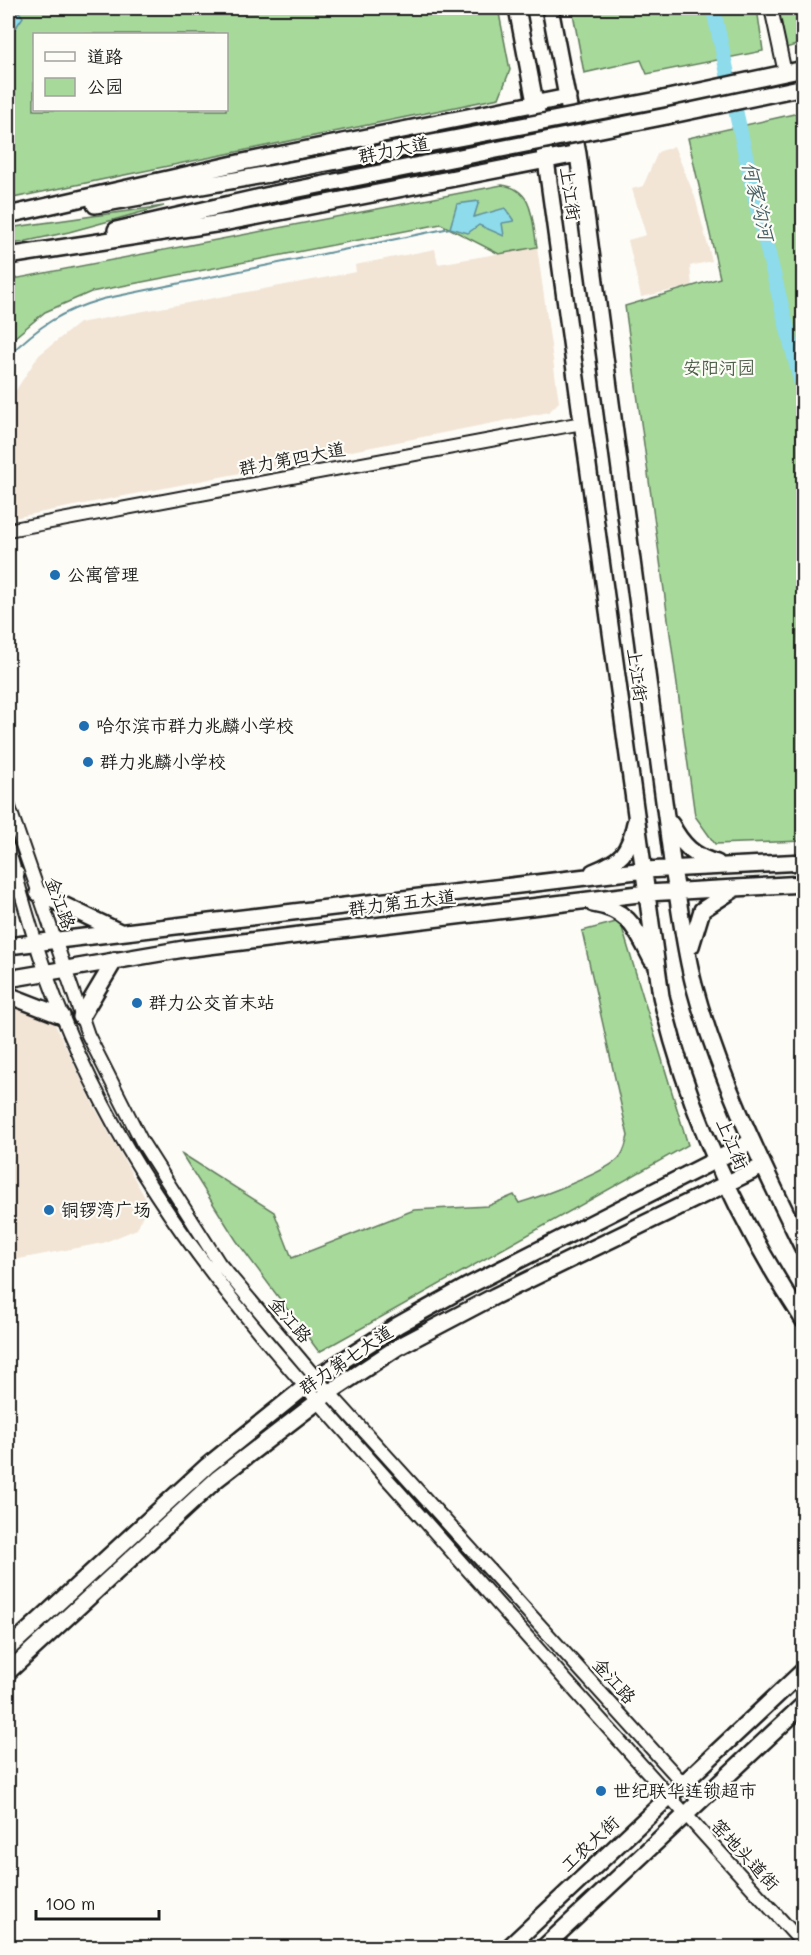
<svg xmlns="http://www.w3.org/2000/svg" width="811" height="1955" viewBox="0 0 811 1955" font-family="Mali,'LXGW WenKai TC',sans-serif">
<rect width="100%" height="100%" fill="#fdfcf7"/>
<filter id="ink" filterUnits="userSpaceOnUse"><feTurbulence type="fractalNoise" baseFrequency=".0167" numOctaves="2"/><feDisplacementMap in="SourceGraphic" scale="12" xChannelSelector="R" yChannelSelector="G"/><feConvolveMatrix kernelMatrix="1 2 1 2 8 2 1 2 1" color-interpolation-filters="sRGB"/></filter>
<g filter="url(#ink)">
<path fill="#f2e5d6" d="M674,146L695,197L712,261L690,266L692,286L641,297L628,240L646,235L632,189L643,186L658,152Z
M537,247L559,402L549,412L8,519V397L14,393L39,355L79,323L356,272L355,265L435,249L438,264Z
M8,1002L53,1020L94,1106L148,1203L137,1229L103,1243L8,1261Z"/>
<path fill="#a6d99a" stroke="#617a5b" stroke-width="1.5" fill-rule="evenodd" d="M8,8H498L510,70L499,98L8,199ZM34,34H226V110H34Z
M572,8H757L763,51L647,74L641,60L584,73Z
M775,8H803V43L786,48L782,44Z
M803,112V841L715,844L695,816L625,306L720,278L688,138Z
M502,185C534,189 532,220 537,247L499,254L441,224L91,292L45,312L8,343V280Z
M164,206L69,232L8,245V228Z
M620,921L688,1145L319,1352L236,1240L181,1153L274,1212L292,1258L414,1210L488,1206L514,1195L519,1203C539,1197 607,1172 619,1158C625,1152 626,1143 628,1136L582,931Z"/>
<path fill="#8ddbeb" stroke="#608f98" stroke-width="1.5" d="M18,11L23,17L8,39V19Z
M479,201L474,217L505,208L514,221L502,223L504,236L479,225L468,233L450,228L457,204Z"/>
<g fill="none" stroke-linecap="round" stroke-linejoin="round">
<path stroke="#608f98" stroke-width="2" d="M8,356C39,326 61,311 103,299L450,228"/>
<path stroke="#8ddbeb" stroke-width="15" d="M713,8L759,216L804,395"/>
<g stroke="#1c1c1c" stroke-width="16">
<path id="minor" d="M771,8L785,73
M8,530L582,423
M8,804L88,1035L142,1142L219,1263L316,1378L699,1801
M8,848C20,889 31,932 46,973C73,1049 112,1127 156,1194C233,1312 330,1414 423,1519C549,1662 675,1804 804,1945"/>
</g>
<g stroke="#1c1c1c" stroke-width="20">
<path id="major" d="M517,8L546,160L661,996C688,1112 739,1222 804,1321
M550,8L578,154L673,869C680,907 684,947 694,985C719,1078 762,1164 804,1250
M663,99L804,69
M667,116L804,87
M95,205L269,174
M8,215L243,162L568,97
M116,230L274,194
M8,256L228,222L578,154
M671,824C682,845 694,857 717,863
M593,872C621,861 629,853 635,823
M38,893L118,931
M8,896L16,874
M593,904C630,910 636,930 652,960
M8,946L645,870L804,862
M691,946L702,910L733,890
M8,979L184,949L647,893L804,884
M8,995L62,1016
M81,1017L115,960
M8,1649L207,1466L316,1378L398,1325L466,1287L751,1142
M8,1672L217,1479L330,1392L398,1347L495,1296L763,1166
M508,1948L804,1670
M543,1948L804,1704"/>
</g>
<use href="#minor" stroke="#fdfcf7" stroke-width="12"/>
<use href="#major" stroke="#fdfcf7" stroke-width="15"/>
<g stroke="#1c1c1c" stroke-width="20" stroke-linecap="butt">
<path id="major-bridge" d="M269,174L663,99
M274,194L667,116"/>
</g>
<use href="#major-bridge" stroke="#fdfcf7" stroke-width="15"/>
</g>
</g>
<g fill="#1f6fb2" stroke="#fdfcf7" stroke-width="2">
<circle cx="55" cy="575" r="6"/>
<circle cx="84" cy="726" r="6"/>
<circle cx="88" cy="762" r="6"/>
<circle cx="137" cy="1003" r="6"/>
<circle cx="49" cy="1210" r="6"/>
<circle cx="601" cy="1791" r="6"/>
</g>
<g text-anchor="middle" stroke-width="4.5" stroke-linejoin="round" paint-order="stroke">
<g font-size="18" fill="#1c1c1c" stroke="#fdfcf7">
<text transform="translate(394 150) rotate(-11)" y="6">群力大道</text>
<text transform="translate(570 194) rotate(82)" y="6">上江街</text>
<text transform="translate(292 459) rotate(-11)" y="6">群力第四大道</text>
<text transform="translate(637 675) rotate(82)" y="6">上江街</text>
<text transform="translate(60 903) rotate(70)" y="6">金江路</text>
<text transform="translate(402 903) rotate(-7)" y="6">群力第五大道</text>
<text transform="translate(732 1144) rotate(67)" y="6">上江街</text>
<text transform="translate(290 1320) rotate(49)" y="6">金江路</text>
<text transform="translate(346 1360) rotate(-34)" y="6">群力第七大道</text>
<text transform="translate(614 1681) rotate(48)" y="6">金江路</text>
<text transform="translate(590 1844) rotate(-43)" y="6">工农大街</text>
<text transform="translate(745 1855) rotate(47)" y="6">窑地头道街</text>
</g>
<g font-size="18" fill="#4c5e48" stroke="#fdfcf7">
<text x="719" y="374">安阳河园</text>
</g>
<g font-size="18" fill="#1c1c1c" stroke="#fdfcf7" text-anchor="start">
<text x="67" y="581">公寓管理</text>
<text x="96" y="732">哈尔滨市群力兆麟小学校</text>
<text x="100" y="768">群力兆麟小学校</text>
<text x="149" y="1009">群力公交首末站</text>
<text x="61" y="1216">铜锣湾广场</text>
<text x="613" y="1797">世纪联华连锁超市</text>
</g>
<g font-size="20" font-style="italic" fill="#445f64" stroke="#fdfcf7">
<text transform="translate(758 201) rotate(77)" y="7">何家沟河</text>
</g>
</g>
<rect width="811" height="1955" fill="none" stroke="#fdfcf7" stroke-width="30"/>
<rect x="15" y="15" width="781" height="1925" fill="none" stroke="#1c1c1c" stroke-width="2" filter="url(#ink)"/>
<rect x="33" y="33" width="195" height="78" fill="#fdfcf7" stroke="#a3a29f" stroke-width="1.5"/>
<rect x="45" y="52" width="30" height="9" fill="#fdfcf7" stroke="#a3a29f" stroke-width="1.5"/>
<text x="87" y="63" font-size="18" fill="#1c1c1c">道路</text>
<rect x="45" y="78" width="30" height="18" fill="#a6d99a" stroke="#a3a29f" stroke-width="1.5"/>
<text x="87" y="93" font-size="18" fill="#1c1c1c">公园</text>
<path d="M36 1910v9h123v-9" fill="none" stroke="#1c1c1c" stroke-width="3"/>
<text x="45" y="1910" font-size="18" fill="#1c1c1c" stroke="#fdfcf7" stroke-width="4.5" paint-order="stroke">100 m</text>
</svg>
